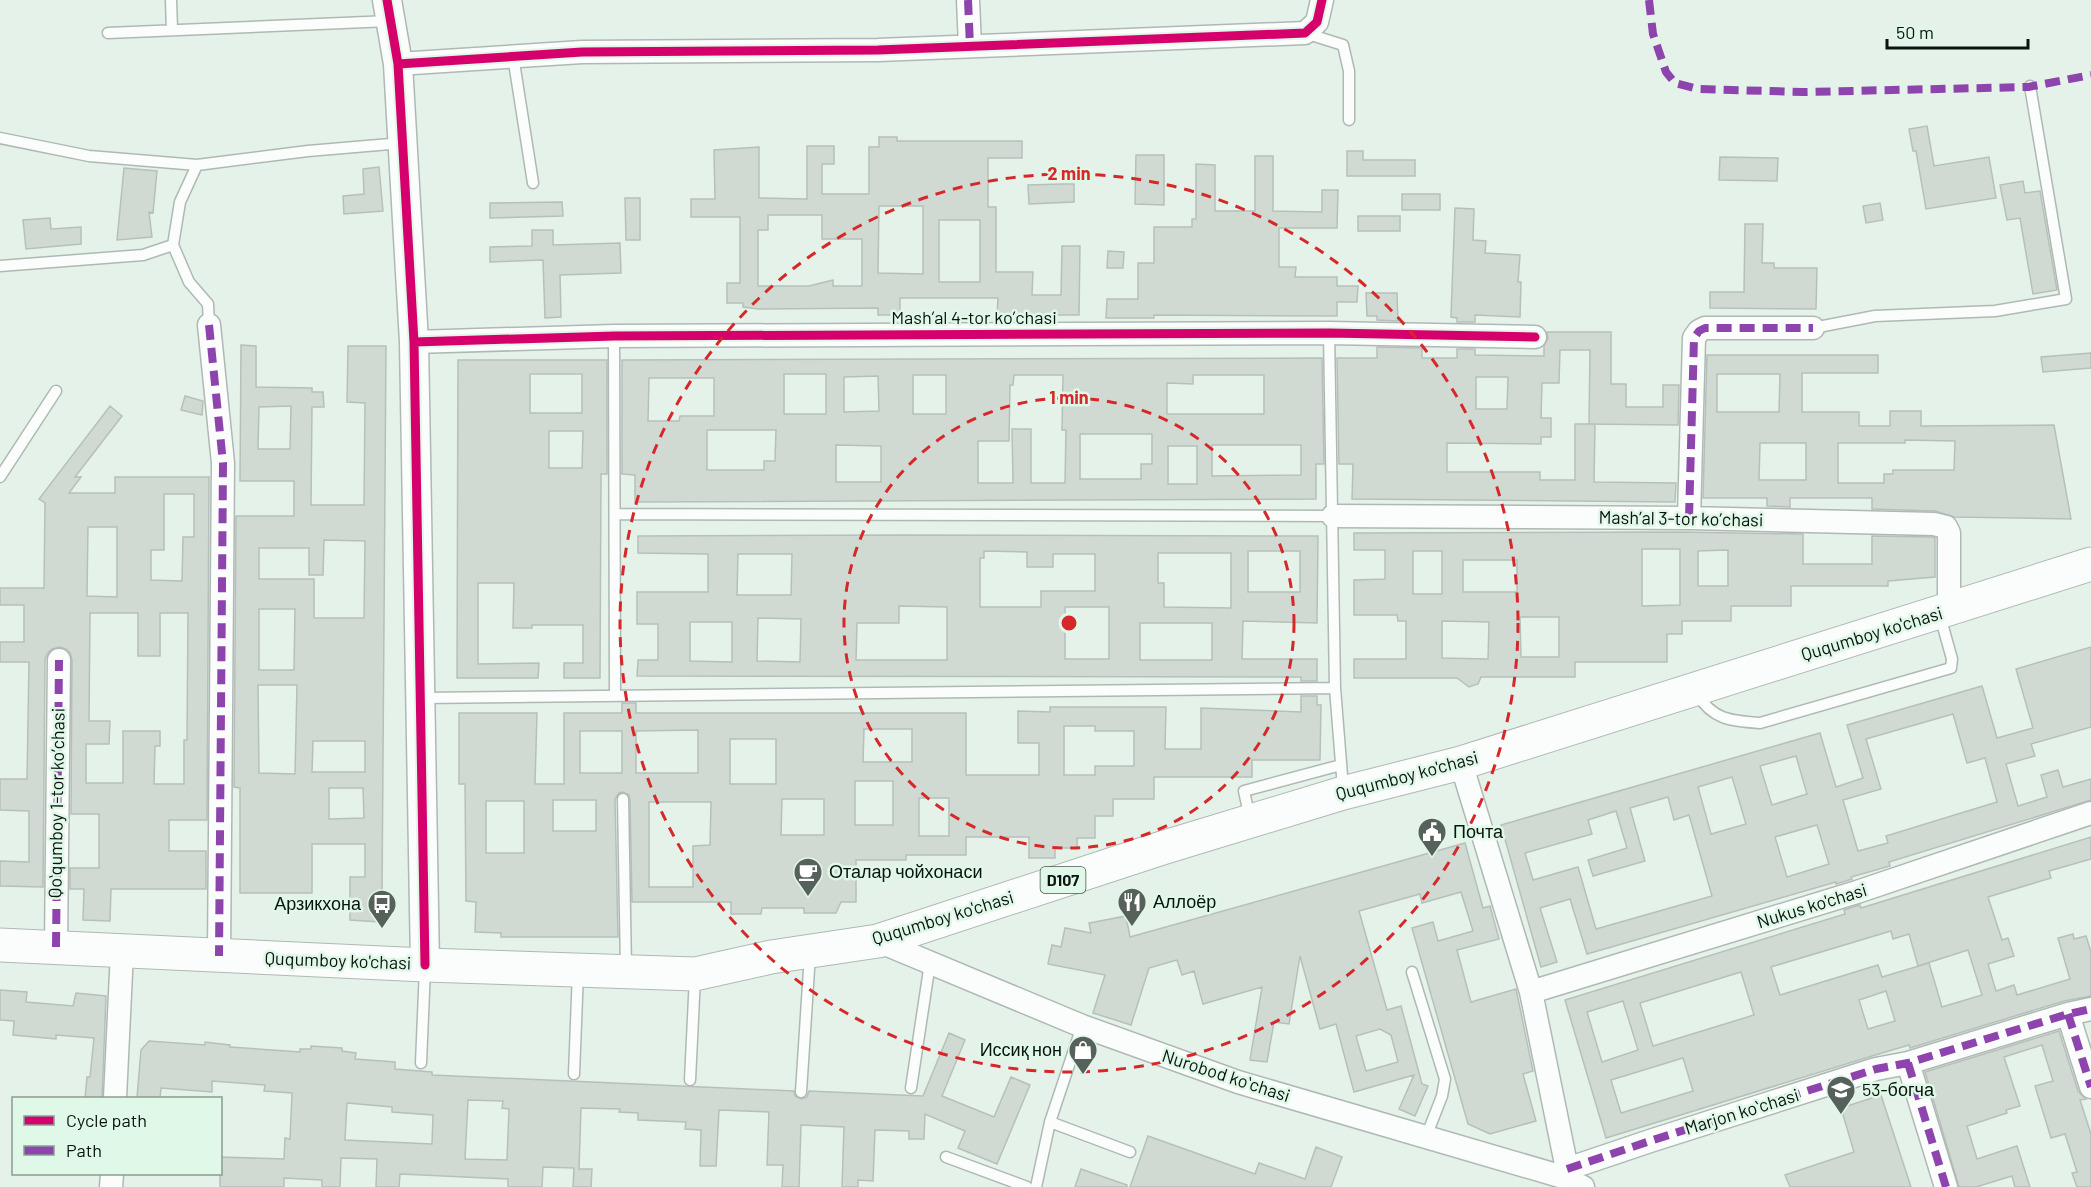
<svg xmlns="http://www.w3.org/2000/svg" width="2091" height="1187" viewBox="0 0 2091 1187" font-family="Barlow,sans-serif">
<rect width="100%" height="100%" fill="#e5f2e9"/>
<path fill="#d0dad3" stroke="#b6c0ba" stroke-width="1.5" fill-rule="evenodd" d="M1927,126L1934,166L1989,157L1996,198L1926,209L1916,151H1913L1909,129Z
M879,137H897V141H1022V158H988V207H996V272H1033L1032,295H1061L1062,246H1080L1079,315H997L998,298H900V315H878V308L758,309L743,307V303H727V283H740V217H691V199H715L714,150L759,147V198L807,199V146H834V164H822V194H869V147H879ZM879,206H923V274L878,273ZM768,215H822V239H862V286H833V280L809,286H758V230H768ZM939,220H980V282H939Z
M1347,151H1363V160H1415V176H1347Z
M1136,155H1164V205L1135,204Z
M1255,156H1273V211L1322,212V190H1338L1337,228H1279V267H1296L1295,277H1337V286H1358L1357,302H1337V316L1154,315V318H1106L1107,299H1138V263H1154V227H1192V219H1196V164L1215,165V211H1255Z
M1720,157L1778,158L1777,181L1719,180Z
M379,167L383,211L344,214L343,196L364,194L363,169Z
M124,168L157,171L153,213L149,212L152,237L117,240Z
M2023,181L2025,193L2040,191L2057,290L2033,294L2020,218L2007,220L2000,185Z
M1063,184H1074V202L1029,204L1028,185Z
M1402,194H1440V210H1402Z
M625,198H640V240H626Z
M562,202L563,216L490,218V203Z
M1880,203L1883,220L1866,223L1863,206Z
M1455,208L1474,209L1473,240L1486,241L1485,253L1520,255L1518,282H1521L1520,317L1475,315V322H1457V318L1451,317Z
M1358,216H1400V231H1358Z
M50,218L51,229L81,227V244L26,249L23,220Z
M1745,224H1763L1762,263H1774V268H1817L1816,309L1710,308V292H1744Z
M532,230H553V245L620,243L621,273L560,275L561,317L545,318L543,260L490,262V247L532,246Z
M1108,251L1124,252L1123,268H1107Z
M1366,293H1397L1398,321L1377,320V316H1367Z
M1547,332H1611V384H1626V407H1663V385H1679L1678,425L1589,424L1590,350H1560L1559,383H1542L1541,418H1551V437H1541V444L1447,443V472H1540V480H1575V424H1595L1594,482L1676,483L1675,502L1352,499L1353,464H1339L1337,358H1377V347L1422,348V358H1457V349H1475V355L1544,356V346L1548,338ZM1476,377H1508L1507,409H1476Z
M241,345L256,346V387L312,388V392H323L324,407H312L311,505H364L365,403L347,402L348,346H386L382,896L380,922L350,920V877H365V844H312V893H240V788L234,787L236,516H294V481H240ZM291,406L290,449H258L259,407ZM324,540L365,541L364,618H314V579H259V548H309V575H323ZM259,609H295L294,670H259ZM258,685H297L295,774L259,773ZM313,741H365V772H312ZM329,788H363L364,818L329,819Z
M2091,353V368L2043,372L2041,357Z
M1707,355H1878V373H1802V412H1859V426H1890V411H1921V426L2054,425L2071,519L1954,517L1935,511L1872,509V498H1790V507L1767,506V498H1703ZM1717,374H1780L1779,412H1717ZM1905,440L1955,441L1954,470H1893V474H1884V483H1838V443H1905ZM1760,443H1806V480H1759Z
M1322,358L1324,464H1316V499L635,502V475L622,474V360ZM784,374H826V414H784ZM913,375H946V414H913ZM1014,375H1063L1062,430H1066L1065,483H1031V429H1012L1013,483H978V441H1009L1010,385H1013ZM1193,375H1264V414H1167V383L1193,384ZM878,376L879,411L844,412V377ZM649,378H714V416H680L679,421H648ZM707,430H776L775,461H764V470H707ZM1080,434H1152V464H1141V479H1080ZM836,445L881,446V482H836ZM1212,445H1301V475L1212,476ZM1168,446H1197V484H1168Z
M458,360H607V474H601L600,678H564V663H583V625H532V628H513L514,583H478V664L539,663L538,678H457ZM530,374H582V413H530ZM549,431H583L582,468H549Z
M185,396L203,401L202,415L181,410Z
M110,406L122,416L75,477H81L69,493H115V477H209L207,820H169V851H206V889H111L110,921L83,920L84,889H70V868H99V814H71L72,660L70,653L66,649L60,647L52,649L47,654L45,660L43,887L0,886V861L29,862V811L0,810V779H27L29,662H0V642H24V605H0V588H44L45,503L39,499ZM164,494H194V537H183L182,581L151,580V550H164ZM88,527H117V597L87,596ZM90,613H138V656H160V613H188L187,740H184V784H154L155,746H160V731H123V783H86V744H109L110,721H89Z
M1680,532L1803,534V564H1872V536L1932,537L1935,538V577L1888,581V586H1791V606H1731V621H1682V634H1667V662H1575V677H1481L1478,684L1469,687L1457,678H1354V659H1406V621H1398L1397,615H1354V580L1385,579V550H1354V533ZM1642,549H1680V605L1642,606ZM1728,550V586H1698V551ZM1413,551H1442V594H1413ZM1463,560H1517V592H1463ZM1520,617H1559V657H1521ZM1442,621L1489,622L1488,659L1442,658Z
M902,535L1318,536L1317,623L1243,621L1242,659H1317V681H1301V677L637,676L638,660H658V624H637V592H708V554L638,553V536ZM984,551L1027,552V567H1053V554H1095V591H1041V607H980V558H984ZM1248,551H1300V592H1248ZM1158,553H1231V608L1164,607V583H1158ZM738,554H792L791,595H737ZM899,606L947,607V660H856L857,623H899ZM1065,607H1109V659H1065ZM758,618L801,619L800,662L757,661ZM690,622H732V662L690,661ZM1140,623H1212V660H1140Z
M2091,647V727L2031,744L2035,756L2006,764L2018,806L2047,797L2041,775L2058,770L2063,787L2091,779V800L1889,862L1890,866L1851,877L1852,879L1836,884V882L1587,954L1570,899L1540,908L1557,962L1541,967L1501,825L1820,733L1836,787L1863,778L1847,725L1982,686L1997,738L2033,728L2016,669ZM1953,714L1967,763L1985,758L1997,802L1886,836L1888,843L1858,851L1843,800L1881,789L1866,739ZM1796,756L1807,794L1772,805L1760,766ZM1732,777L1746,824L1711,834L1698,787ZM1668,797L1674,820L1689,815L1712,896L1596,929L1578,867L1533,880L1525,853L1592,834L1588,820L1616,811L1627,848L1588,860L1593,876L1645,861L1630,808ZM1817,825L1829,864L1787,877L1775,837Z
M1301,696H1317V705H1321L1320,760H1252V777H1154V799H1113V816H1095V838H1077V848H1055V858H1029V837H966V855H906V860H856V902H841L836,913H804V908H762L761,914H731V902H632L630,799L629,795L623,792L619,793L615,799L618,937H501V933L475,932L476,902L466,901L465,784H459V713H537L535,784H564V713H622V703H636V713H966V775H1039V743H1018V711L1050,712V707H1166L1165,749H1201V708L1301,712ZM1064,726H1095V731H1134V766H1095V775H1064ZM864,729H912V762H863ZM698,730V773H636V731ZM580,731H622V773H580ZM730,739H776V784H730ZM855,781H893V825H855ZM919,798H949V836H919ZM782,799H824V835H781ZM553,800H596V831H553ZM486,801H524V853H486ZM649,802H711L710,845L693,846V887H649Z
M2091,837V859L2049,871L2051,878L1988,897L2002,940L2008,938L2014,956L1988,964L1996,991L2014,985L2017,995L2070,979L2058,938L2073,934L2074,939L2086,936L2091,952V996L2064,1001L1910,1048L1909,1045L1872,1056L1606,1138L1565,1000L1845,914L1844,910L1860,905L1861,908ZM1891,931L1893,939L1909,934L1918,966L1968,950L1982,995L1942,1007L1929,963L1882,977L1878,965L1780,995L1771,967ZM1741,972L1754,1015L1653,1046L1640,1003ZM1886,991L1895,1021L1868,1029L1859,1000ZM1623,1001L1638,1050L1602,1062L1587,1012ZM1683,1058L1693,1091L1621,1113L1611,1080Z
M1465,843L1483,908L1490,906L1499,939L1457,950L1471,1002L1516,989L1533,1071L1523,1074L1536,1121L1490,1134L1468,1124L1412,928L1433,922L1438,941L1473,931L1461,892L1422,903L1420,894L1359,911L1387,1010L1401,1006L1422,1084L1428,1086L1415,1116L1399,1109L1414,1075L1354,1092L1336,1024L1320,1029L1300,956L1289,1024L1274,1022L1267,1062L1250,1060L1262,987L1203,1004L1194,971L1182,975L1177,960L1149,968L1131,1025L1093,1013L1105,975L1048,964L1052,945L1061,947L1065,928L1091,933L1089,923L1126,916L1130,937ZM1380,1029L1391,1035L1398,1062L1366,1071L1356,1036Z
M0,990L27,992L26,1002L73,1006L76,993L106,996L102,1098H85L87,1077H90L94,1038L56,1035V1039L13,1035L14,1021L0,1020Z
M2059,1031L2078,1091L2086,1099L2080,1100L2091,1134V1187H2077L2072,1173L2077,1172L2065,1134L2051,1138L2035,1086L2053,1081L2042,1045L2004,1057L2020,1106L2006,1110L2007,1113L1967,1126L1977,1159L2017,1146L2030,1187H2015L2012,1176L1976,1187H1959L1925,1072Z
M949,1033L965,1040L942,1096L994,1117L1011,1077L1030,1085L997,1164L958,1148L965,1131L925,1114L924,1139H909V1131L875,1130L873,1181L858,1180V1187H842L844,1127L801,1125L799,1187H782L783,1165H767L769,1112L719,1110L716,1166H700L701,1130L685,1129L686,1122L638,1120V1113L619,1112L620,1109L581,1108L579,1169H592L591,1187H573L574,1168L543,1167L542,1187H508V1179L400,1174L399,1187H376L377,1159L341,1158L340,1187H322V1180L284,1178V1187H220V1157L284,1159L285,1138L290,1139L292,1093L264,1091L265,1085L212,1081V1092L161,1088L160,1098H137L141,1050L149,1041L205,1045V1042L230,1045V1047L300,1052V1049H311V1046L342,1048V1051L356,1053L355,1059L395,1062V1069L432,1072V1075L794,1091L795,1096L801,1099L807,1097L809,1091L923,1096ZM468,1100L503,1101L502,1108L509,1109L507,1160L465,1159ZM347,1103L392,1107V1112L433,1115L432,1144L345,1140Z
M1881,1095L1911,1187H1790L1785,1175L1854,1152L1841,1108Z
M1148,1136L1255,1174L1259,1163L1305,1179L1316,1147L1342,1157L1331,1187H1130Z
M1081,1169L1127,1185V1187H1075Z"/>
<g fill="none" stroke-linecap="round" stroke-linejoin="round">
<g stroke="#afb9b3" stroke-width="13">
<path id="service" d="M171,0L172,30
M108,33L390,21
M1305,33L1343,45L1349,71V120
M513,56L533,183
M0,138L89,156L197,165L308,151L402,143
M197,165L180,202L173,245L189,282L208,304L209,325
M0,266L143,255L173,245
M1813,328L1875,316L1995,311L2066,299L2030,86
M1329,333L1335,688L1343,788
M614,336L615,695
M0,477L56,391
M615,514L1333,516
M1697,694C1713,720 1731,721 1760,723L1951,668L1952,659L1940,616
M422,698L1335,688
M623,799L626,969
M1250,819L1244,791L1341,765
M1412,972L1445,1079L1442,1096L1426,1137
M421,1063L425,968
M574,1074L578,972
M690,1080L695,977
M911,1088L930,963
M801,1092L810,954
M1050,1122L1082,1026
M946,1157L1027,1187
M1036,1187L1050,1122L1130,1152"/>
</g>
<g stroke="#afb9b3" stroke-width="25">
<path id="minor" d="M968,0L970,46
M398,64L582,52L878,50L1305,33L1317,22L1322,0
M209,325L223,463L219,956
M414,342L614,336L1329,333L1535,337
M1333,516L1689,518L1934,524L1946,527L1949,533V609
M1689,518L1694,338L1699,331L1705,328H1813
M1461,763L1531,992L1567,1169L1563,1177
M878,941L1082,1026L1238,1082L1563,1177L1583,1187
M56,947L59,660
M1531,992L1857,892L2091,813
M2068,1014L2091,1087
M1908,1063L1946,1187
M115,1098L122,952
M1567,1169L1650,1141L1876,1069L1908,1063L2068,1014L2091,1009
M111,1187L112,1174"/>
</g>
<g stroke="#afb9b3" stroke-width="31">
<path id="tertiary" d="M387,0L398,64L414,342L425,965"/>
</g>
<g stroke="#afb9b3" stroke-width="35">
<path id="primary" d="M0,945L425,965L695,974L771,957L878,941L1162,848L1343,793L1461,763L2091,564"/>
</g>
<use href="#service" stroke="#fbfdfc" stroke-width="10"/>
<use href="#minor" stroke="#fbfdfc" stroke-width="22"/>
<use href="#tertiary" stroke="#fbfdfc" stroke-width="28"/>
<use href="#primary" stroke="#fbfdfc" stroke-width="33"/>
<path stroke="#8e44ad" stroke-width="8" stroke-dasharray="15 8" stroke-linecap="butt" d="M968,0L970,46
M1649,0L1653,34L1666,72L1675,83L1698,89L1803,92L2028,87L2091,75
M209,325L223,463L219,956
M1689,518L1694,338L1699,331L1705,328H1813
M56,947L59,660
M2068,1014L2091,1087
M1908,1063L1946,1187
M1567,1169L1650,1141L1876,1069L1908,1063L2068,1014L2091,1009"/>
<g stroke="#dff8e8" stroke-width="13">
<path id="cycleway" d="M387,0L398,64L414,342L425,965
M398,64L582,52L878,50L1305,33L1317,22L1322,0
M414,342L614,336L1329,333L1535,337"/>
</g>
<use href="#cycleway" stroke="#d6006c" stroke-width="9"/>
</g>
<g fill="none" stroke="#d62828" stroke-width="3" stroke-dasharray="10 8">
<circle cx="1069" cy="623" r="225"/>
<circle cx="1069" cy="623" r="449"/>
</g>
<defs>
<g id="civic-pin" transform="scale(1.5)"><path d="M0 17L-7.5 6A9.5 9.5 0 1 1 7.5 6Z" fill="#57615b" stroke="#dff8e8"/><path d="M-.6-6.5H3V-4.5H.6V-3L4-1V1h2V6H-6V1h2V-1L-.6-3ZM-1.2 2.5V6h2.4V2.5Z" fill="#fff"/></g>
<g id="cafe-pin" transform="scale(1.5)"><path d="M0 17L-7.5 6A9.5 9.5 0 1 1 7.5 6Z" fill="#57615b" stroke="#dff8e8"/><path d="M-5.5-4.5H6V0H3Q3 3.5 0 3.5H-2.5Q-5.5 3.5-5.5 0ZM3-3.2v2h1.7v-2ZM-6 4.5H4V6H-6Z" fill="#fff"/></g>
<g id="restaurant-pin" transform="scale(1.5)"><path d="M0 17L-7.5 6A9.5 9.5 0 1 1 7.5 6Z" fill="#57615b" stroke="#dff8e8"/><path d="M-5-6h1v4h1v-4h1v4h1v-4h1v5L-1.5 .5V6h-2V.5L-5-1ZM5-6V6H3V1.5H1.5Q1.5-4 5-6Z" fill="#fff"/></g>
<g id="bus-pin" transform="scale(1.5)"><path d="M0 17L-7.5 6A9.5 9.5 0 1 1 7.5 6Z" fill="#57615b" stroke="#dff8e8"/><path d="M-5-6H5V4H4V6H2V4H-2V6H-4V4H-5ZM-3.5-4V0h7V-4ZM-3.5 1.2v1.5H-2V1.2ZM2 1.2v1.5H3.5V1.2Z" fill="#fff"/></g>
<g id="shop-pin" transform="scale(1.5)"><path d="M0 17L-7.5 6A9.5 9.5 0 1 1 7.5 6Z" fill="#57615b" stroke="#dff8e8"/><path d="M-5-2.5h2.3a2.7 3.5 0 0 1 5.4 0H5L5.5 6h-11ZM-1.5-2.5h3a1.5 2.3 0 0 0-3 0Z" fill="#fff"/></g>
<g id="school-pin" transform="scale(1.5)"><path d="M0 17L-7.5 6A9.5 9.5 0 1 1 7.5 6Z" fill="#57615b" stroke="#dff8e8"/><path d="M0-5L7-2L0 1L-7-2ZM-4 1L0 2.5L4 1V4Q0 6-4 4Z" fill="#fff"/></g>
</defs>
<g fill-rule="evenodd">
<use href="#civic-pin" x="1432" y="832"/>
<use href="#cafe-pin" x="808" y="872"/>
<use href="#restaurant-pin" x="1132" y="902"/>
<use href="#bus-pin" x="382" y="904"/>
<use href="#shop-pin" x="1083" y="1050"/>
<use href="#school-pin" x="1841" y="1090"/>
</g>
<g text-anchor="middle" stroke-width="5" stroke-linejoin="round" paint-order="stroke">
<rect fill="#dff8e8" stroke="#4b584f" stroke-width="1.5" x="1040.5" y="867" width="45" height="26" rx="4.5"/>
<g font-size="16" font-weight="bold" fill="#0b130e">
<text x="1063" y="886">D107</text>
</g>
<g font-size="18" fill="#0b130e" stroke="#dff8e8">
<text x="974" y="324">Mashʼal 4-tor koʼchasi</text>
<text transform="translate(1681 519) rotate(1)" y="6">Mashʼal 3-tor koʼchasi</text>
<text transform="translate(1872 634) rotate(-17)" y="6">Ququmboy ko'chasi</text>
<text transform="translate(1407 776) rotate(-15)" y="6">Ququmboy ko'chasi</text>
<text transform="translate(57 803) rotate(-89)" y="6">Qoʻqumboy 1-tor koʼchasi</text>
<text transform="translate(1812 906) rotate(-17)" y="6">Nukus ko'chasi</text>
<text transform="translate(943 918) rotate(-17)" y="6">Ququmboy ko'chasi</text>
<text transform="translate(338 961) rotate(2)" y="6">Ququmboy ko'chasi</text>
<text transform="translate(1226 1076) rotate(18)" y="6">Nurobod koʻchasi</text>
<text transform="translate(1742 1112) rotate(-17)" y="6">Marjon koʻchasi</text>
</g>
<g font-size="18" fill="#0b130e" stroke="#dff8e8" text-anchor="start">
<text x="1453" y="838">Почта</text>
<text x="829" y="878">Оталар чойхонаси</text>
<text x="1153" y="908">Аллоёр</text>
<text x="361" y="910" text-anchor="end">Арзикхона</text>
<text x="1062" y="1056" text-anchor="end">Иссиқ нон</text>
<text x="1862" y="1096">53-богча</text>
</g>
</g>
<circle cx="1069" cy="623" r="9" fill="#d62828" stroke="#dff8e8" stroke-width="3"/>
<g font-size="18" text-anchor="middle" font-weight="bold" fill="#d62828" stroke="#dff8e8" stroke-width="5" stroke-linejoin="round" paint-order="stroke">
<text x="1069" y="180">2 min</text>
<text x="1069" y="404">1 min</text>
</g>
<rect x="12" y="1097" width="210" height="78" fill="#dff8e8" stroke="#8a9c91" stroke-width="1.5"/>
<rect x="24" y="1116" width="30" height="9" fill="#d6006c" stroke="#8a9c91" stroke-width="1.5"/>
<text x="66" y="1127" font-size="18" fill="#0b130e">Cycle path</text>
<rect x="24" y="1146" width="30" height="9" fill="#8e44ad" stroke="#8a9c91" stroke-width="1.5"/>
<text x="66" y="1157" font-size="18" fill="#0b130e">Path</text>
<path d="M1887 39v9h141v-9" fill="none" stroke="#0b130e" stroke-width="3"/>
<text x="1896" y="39" font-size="18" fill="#0b130e" stroke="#dff8e8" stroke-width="4.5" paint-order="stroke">50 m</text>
</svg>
